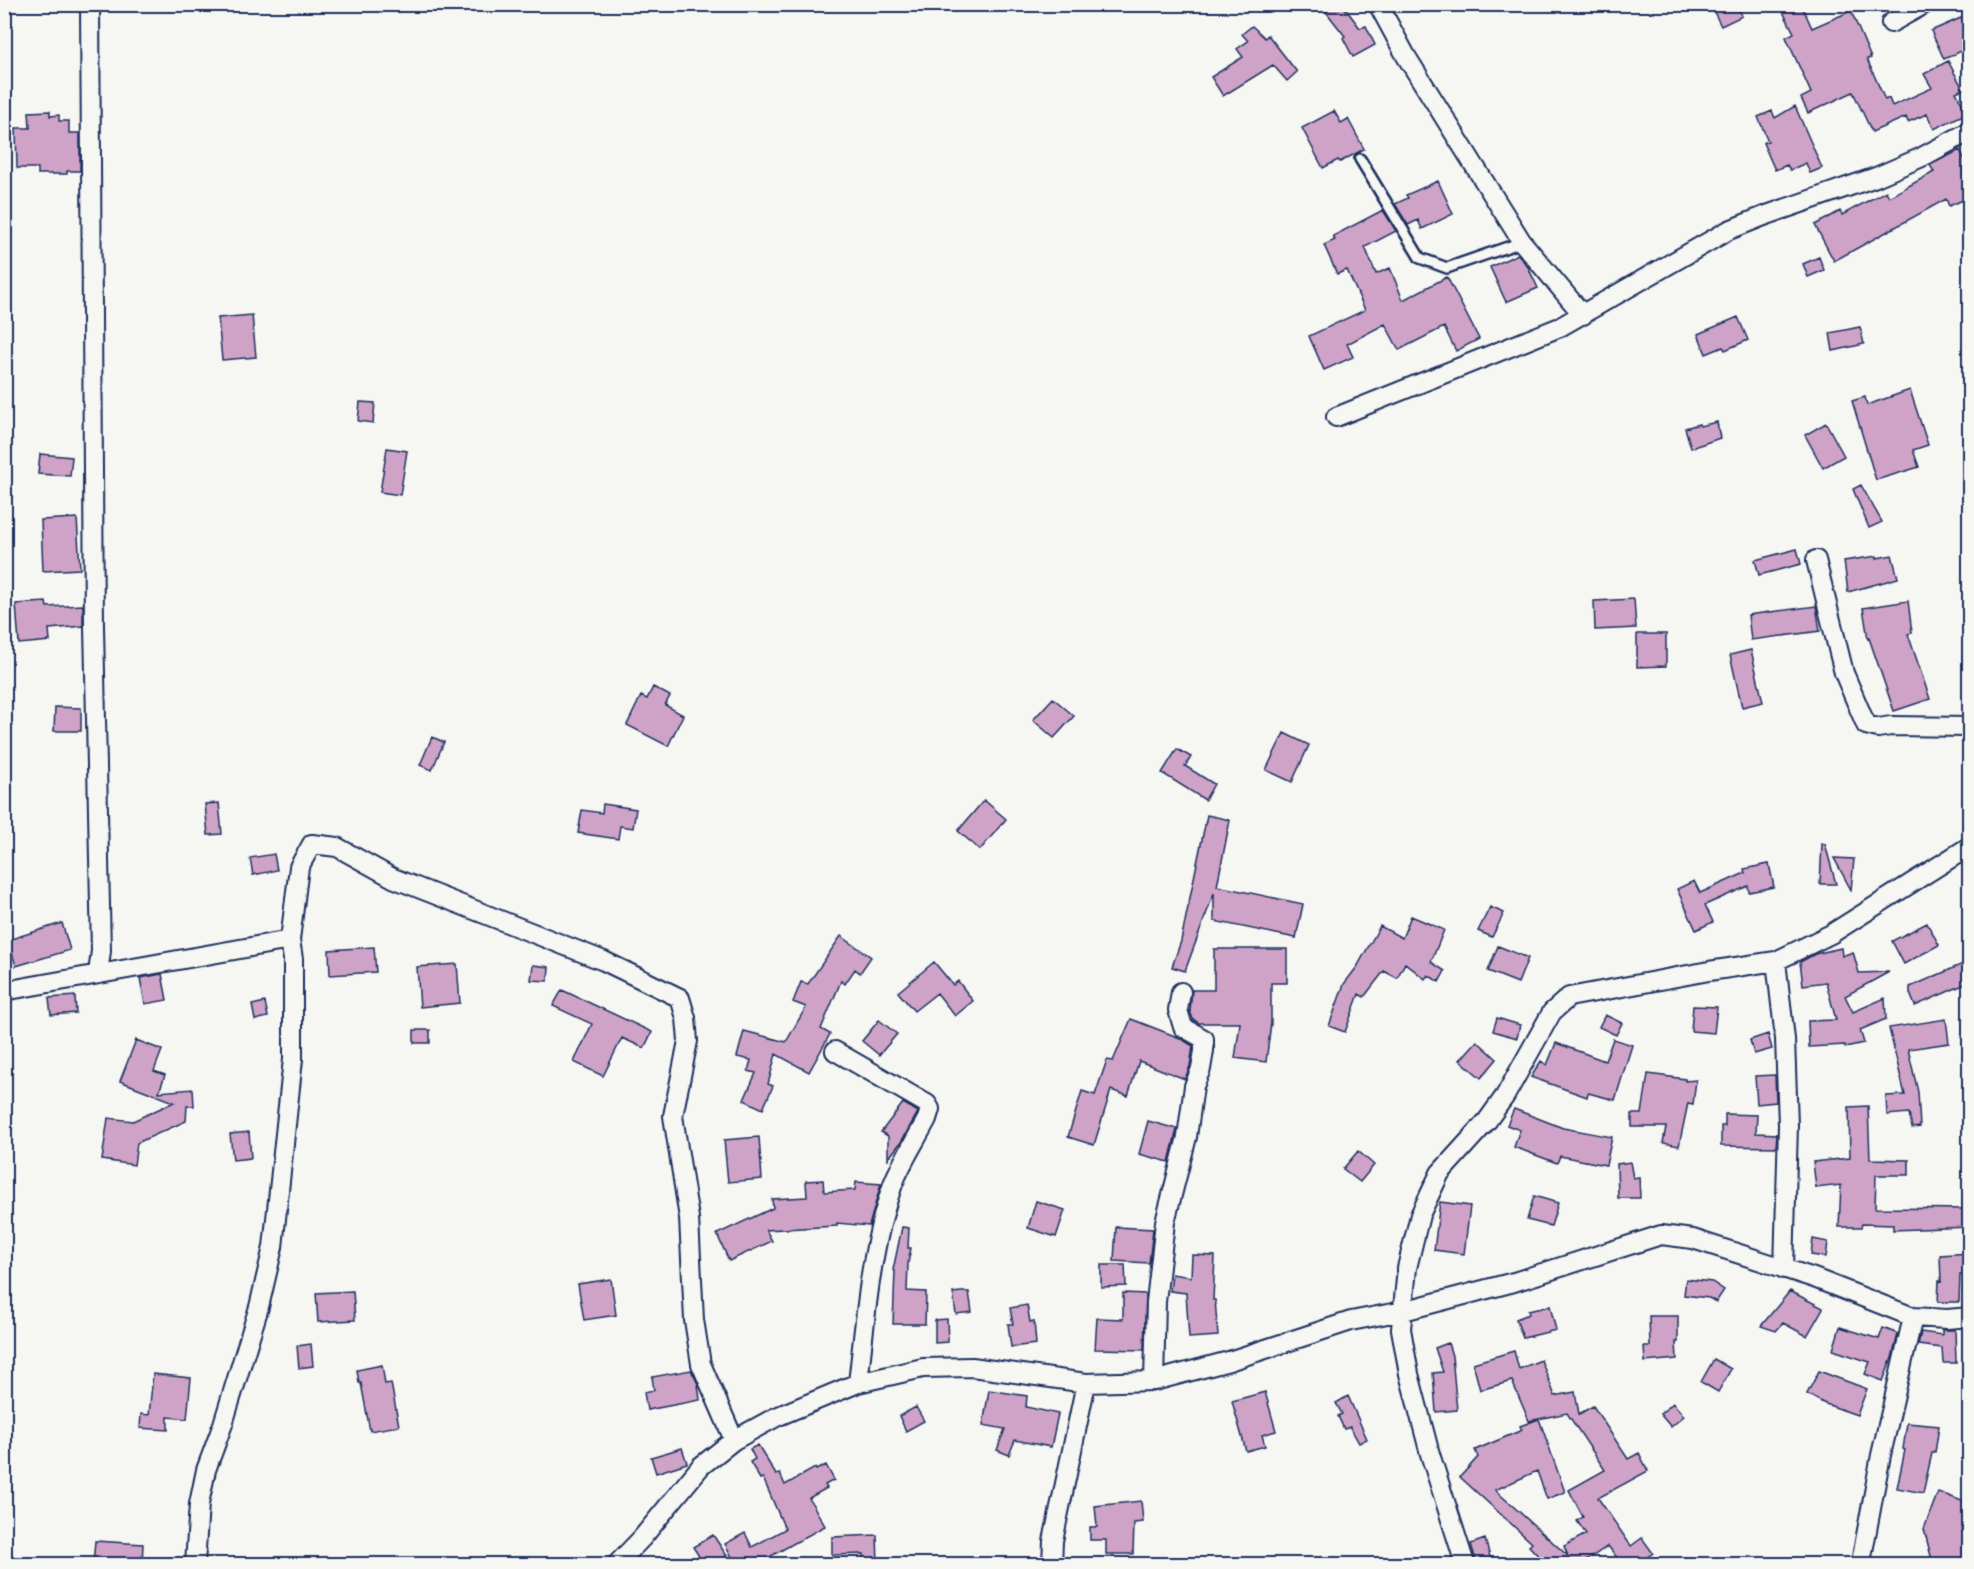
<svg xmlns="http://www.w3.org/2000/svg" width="1974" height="1569" viewBox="0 0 1974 1569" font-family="'Indie Flower',sans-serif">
<rect width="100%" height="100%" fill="#f6f6f2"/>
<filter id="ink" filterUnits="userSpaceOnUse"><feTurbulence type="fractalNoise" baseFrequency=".0167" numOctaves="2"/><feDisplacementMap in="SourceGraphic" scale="12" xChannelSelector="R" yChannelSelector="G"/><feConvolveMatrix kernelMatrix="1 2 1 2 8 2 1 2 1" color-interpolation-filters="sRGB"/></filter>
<g filter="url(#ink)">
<path fill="#cea3c7" stroke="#1b2f5e" stroke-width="1.5" d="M1320,4H1342L1360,28L1366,26L1375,45L1353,57L1343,38L1345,36Z
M1710,4H1737L1742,16L1721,26Z
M1779,4H1801L1812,28L1851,11L1871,58L1867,59L1885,100L1889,98L1892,106L1932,88L1924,74L1948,61L1963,89L1956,92L1967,113L1934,129L1927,114L1908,122L1906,117L1872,132L1853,92L1808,113L1801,98L1811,93L1786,37L1794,33Z
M1970,14V47L1944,59L1931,31Z
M1252,26L1265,38L1268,35L1297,72L1287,81L1273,65L1223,96L1211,77L1243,57L1237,49L1248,41L1242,34Z
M1795,106L1822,168L1810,173L1806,163L1790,170L1787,165L1775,170L1763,143L1768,141L1758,117L1772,111L1775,118Z
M50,111V116L59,115V121H69V133H80V171H67V174H38V168H17L16,128H30L29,112Z
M1334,111L1341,123L1348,119L1364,149L1340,162L1338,160L1323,168L1302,128Z
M1960,150L1970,170V197L1949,206L1946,199L1834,261L1815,225L1840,211L1842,215L1886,191L1889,197L1934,172L1930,165Z
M1438,181L1453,214L1422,229L1418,220L1408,225L1395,204L1408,198L1406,195Z
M1383,210L1396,231L1365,247L1376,274L1390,268L1403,300L1447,277L1479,339L1456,351L1444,327L1399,350L1385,324L1347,344L1353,357L1324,370L1309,336L1365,310L1347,270L1337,274L1324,245L1335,240L1333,236Z
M1518,254L1528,267L1538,288L1506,302L1490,267Z
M1819,257L1824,270L1808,277L1803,264Z
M252,315L256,357L222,360L218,318Z
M1738,317L1748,340L1725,350L1723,347L1706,354L1698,334Z
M1860,327L1864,344L1833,351L1830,333Z
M1910,390L1928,445L1913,450L1919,467L1876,480L1852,401L1865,397L1867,405Z
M360,402L375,403L373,423L358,421Z
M1717,422L1720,438L1691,448L1685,428L1699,424L1700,426Z
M1826,423L1844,456L1823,468L1805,435Z
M387,448L407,451L400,495L380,492Z
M40,454L72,457L70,476L38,474Z
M1861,485L1882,522L1869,528L1853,489Z
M77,518L80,569L43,571L41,520Z
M1797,549L1801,564L1759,575L1755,560Z
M1892,555L1898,578L1848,592L1844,561L1877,556V558Z
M1634,599L1636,628L1595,630L1594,601Z
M1908,601L1912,633L1908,634L1930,699L1894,711L1869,638L1868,639L1863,608Z
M46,602L47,607L83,605V626L49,629L50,641L19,644L16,604Z
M1816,606L1820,631L1751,640L1748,615Z
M1637,634H1666V666L1637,667Z
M1751,650L1763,702L1742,707L1730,655Z
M653,687L670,696L665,705L683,715L668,746L627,725L641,696L647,699Z
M1053,698L1074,716L1054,738L1033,720Z
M55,707L81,708V731H54Z
M1284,733L1309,745L1292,782L1266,770Z
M432,737L444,742L432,770L420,765Z
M1177,749L1191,757L1185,766L1214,784L1205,800L1162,773Z
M984,800L1006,819L980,850L958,831Z
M219,803L222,834L208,835L205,804Z
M603,804L636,809L633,828L620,826L618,839L578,833L582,810L602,813Z
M1207,815L1230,820L1217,886L1303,904L1296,938L1214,921V893L1185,971L1172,967L1181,941Z
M1822,844H1825L1836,884H1820Z
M274,854L277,870L253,875L250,858Z
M1834,858L1854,859L1851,890Z
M1769,864L1774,887L1749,892L1748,886L1705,905L1713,922L1696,930L1677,889L1694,881L1700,893L1745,873L1744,869Z
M1490,907L1504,913L1492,937L1478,931Z
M1411,916L1444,930L1431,962L1445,971L1439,982L1428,975L1425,979L1405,963L1397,978L1384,971L1364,997L1359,994L1345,1032L1329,1026L1344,984L1357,967L1380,926L1402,938Z
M62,923L70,950L16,966L8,940Z
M1927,923L1939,945L1904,964L1892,941Z
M841,936L871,957L860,973L855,969L845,984L841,981L821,1029L830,1034L809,1072L776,1054L768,1084L773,1086L763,1109L744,1100L756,1073L748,1071L751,1060L737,1057L744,1031L786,1042L806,1007L793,1002L801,982L808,984Z
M1498,946L1528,958L1518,983L1488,971Z
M374,947L376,972L330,975L329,950Z
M1841,948L1842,956L1853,952L1859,973L1889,972L1845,996L1853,1012L1885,998L1886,1019L1860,1030L1864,1043L1845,1047V1045L1809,1047L1808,1021L1836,1020L1826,982L1803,985L1800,962L1815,954Z
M1214,949H1287V983H1271V1023L1266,1062L1235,1058L1240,1023H1199L1193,1019L1190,1011L1192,990H1214Z
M1970,961V982L1915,1006L1910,993V987Z
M934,962L953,985L958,981L973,1001L955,1016L937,993L914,1011L898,992Z
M457,964L460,1003L420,1007L417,967Z
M533,965L549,967L548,981L531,980Z
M162,974L167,1000L145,1004L140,978Z
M562,990L652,1032L644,1048L622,1038L603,1076L574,1062L592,1024L553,1006Z
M75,996L76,1013L51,1015L49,998Z
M265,1002L268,1017L255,1020L252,1005Z
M1693,1006L1717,1007L1714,1033L1691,1031Z
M1605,1015L1622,1023L1616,1035L1599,1027Z
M1497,1018L1520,1025L1517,1038L1493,1031Z
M1131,1019L1180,1038L1193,1046L1190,1066L1185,1079L1139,1061L1128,1096L1111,1090L1094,1145L1068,1137L1082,1091L1095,1095L1107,1060L1113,1061Z
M1946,1019L1949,1043L1908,1049L1918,1092L1920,1127L1912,1128L1909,1113L1887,1115L1886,1096L1905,1095L1889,1028Z
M879,1020L897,1034L879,1055L862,1041Z
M414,1030H430V1043H414Z
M1768,1034L1772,1049L1754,1054L1750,1040Z
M1613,1039L1632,1045L1615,1100L1588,1093L1587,1097L1531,1077L1541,1061L1547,1065L1556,1043L1605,1061Z
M136,1040L162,1050L154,1071L165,1075L159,1092L193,1089L194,1106H187L186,1121L137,1143L134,1165L102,1160L108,1118L133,1121L174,1102L120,1081Z
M1477,1041L1497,1059L1481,1078L1460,1060Z
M1648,1074L1685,1079V1081L1696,1080L1693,1104L1688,1103L1679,1146L1663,1143L1666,1127H1632V1114H1642Z
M1775,1075L1776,1102L1757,1104L1755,1076Z
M903,1103L918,1112L901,1142L888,1159V1136L881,1132Z
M1868,1106L1870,1159L1909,1160V1175H1876L1875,1208L1970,1209V1227L1893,1230V1225L1862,1224L1861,1227H1839L1841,1185L1816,1188L1813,1162L1850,1158L1849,1107Z
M1514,1109L1563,1128L1612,1137L1606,1165L1560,1156L1557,1163L1514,1147L1520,1130L1507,1125Z
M1725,1114L1757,1115L1756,1133L1777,1134L1776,1147L1721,1146V1126H1725Z
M1148,1121L1177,1129L1169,1162L1139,1154Z
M249,1132L251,1158L233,1160L230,1134Z
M759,1137L762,1179L728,1182L724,1140Z
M1358,1151L1374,1165L1360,1182L1343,1169Z
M1630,1162L1633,1178L1639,1177L1640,1198H1618L1617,1164Z
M823,1180L824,1192L855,1190L856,1182L881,1184L869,1226L837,1223V1226L766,1230L772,1241L729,1261L717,1234L773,1208L772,1199L807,1197L806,1181Z
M1534,1196L1558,1203L1551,1226L1527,1220Z
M1036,1201L1065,1210L1056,1237L1028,1228Z
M1440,1202L1470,1206L1464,1254L1434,1250Z
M902,1227L909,1228L908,1248H911L908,1263L907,1291L926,1292L925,1324H893L895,1271L893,1270Z
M1116,1227L1153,1229L1149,1263L1114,1261Z
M1813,1239L1828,1242L1826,1257L1811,1255Z
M1970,1253V1275H1960L1959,1302H1938L1939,1281L1941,1282L1940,1255Z
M1192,1255L1215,1256L1213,1300H1215L1218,1336L1189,1338L1186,1293L1170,1291L1172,1274L1191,1277Z
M1101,1265H1125L1126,1286L1101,1287Z
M611,1279L616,1315L584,1320L578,1284Z
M1686,1279L1712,1282L1724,1290L1716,1302L1709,1298L1684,1295Z
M353,1291L355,1320L318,1322L316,1293Z
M1790,1291L1823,1308L1807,1336L1783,1323L1776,1331L1761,1326Z
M961,1292H969L972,1312L956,1314L953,1293Z
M1123,1293L1146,1294L1144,1350L1095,1349L1097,1318L1123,1319Z
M1027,1305L1030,1322L1034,1321L1036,1344L1011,1347L1008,1324H1013L1010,1308Z
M1550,1306L1556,1330L1523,1338L1516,1319L1529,1314L1528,1311Z
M1649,1316H1678V1342H1676L1677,1359L1645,1362L1644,1346H1650Z
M947,1319L948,1342L935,1343V1320Z
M1840,1327L1879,1339L1883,1328L1898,1334L1892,1358L1883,1381L1865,1374L1870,1362L1833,1350Z
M1942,1330H1955L1956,1363H1943L1942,1348L1918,1345L1921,1332L1942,1335Z
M1448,1343L1452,1356L1457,1410L1436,1412L1433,1373L1443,1372L1435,1348Z
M311,1344L313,1366L299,1368L297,1346Z
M1514,1351L1519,1369L1541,1360L1555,1396L1575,1392L1579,1414L1593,1406L1628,1459L1639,1453L1648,1471L1598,1498L1631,1546L1642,1538L1653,1553L1637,1564H1622L1608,1546L1581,1564H1546L1529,1546L1532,1543L1460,1477L1478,1457L1475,1450L1522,1430L1520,1426L1539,1419L1565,1492L1547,1499L1537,1471L1495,1490L1568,1556L1564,1546L1586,1534L1577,1521L1583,1517L1569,1490L1605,1470L1567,1413L1529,1421L1512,1381L1480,1390L1473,1363Z
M1714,1359L1731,1369L1718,1392L1701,1382Z
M382,1365L385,1384L391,1383L399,1426L370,1431L361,1383H359L357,1370Z
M691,1370L698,1384L700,1400L647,1410L644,1392L654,1390L652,1377Z
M1819,1371L1867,1389L1857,1415L1823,1403L1807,1394Z
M153,1374L191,1378L187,1419L168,1417V1430L140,1428L141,1414L149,1415Z
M989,1390L1027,1396L1026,1407L1058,1414L1051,1447L1015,1440L1009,1455L997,1450L1005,1429L983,1425Z
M1265,1392L1276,1431L1262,1435L1265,1446L1246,1451L1232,1401Z
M1348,1396L1367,1439L1359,1443L1350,1427L1344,1429L1338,1416L1342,1414L1336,1403Z
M1673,1403L1684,1416L1671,1427L1660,1414Z
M916,1407L924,1421L906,1431L899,1416Z
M1907,1423L1939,1426L1935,1453H1932L1923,1493L1897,1488L1905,1450L1903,1449Z
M758,1445L776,1475L780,1474L785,1485L815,1468L816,1470L826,1465L834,1480L825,1485L827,1488L809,1498L825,1526L771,1556L776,1564H736L725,1544L745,1533L752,1547L785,1529L763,1478L760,1479L750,1462L755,1459L750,1449Z
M682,1448L687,1463L656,1473L651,1457Z
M1938,1492L1970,1504V1564H1933L1924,1529Z
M1141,1501L1143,1522L1134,1523L1133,1554H1106V1540H1090V1527H1097L1095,1506Z
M713,1535L727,1556L713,1564H704L693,1547Z
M877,1535L878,1564H865L864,1554L832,1555V1537Z
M1485,1539L1492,1564H1477L1471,1544Z
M95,1541L143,1544L142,1564H93Z"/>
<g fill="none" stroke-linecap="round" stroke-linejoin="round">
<g stroke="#1b2f5e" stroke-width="14">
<path id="lane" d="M1360,159L1420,258L1447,268L1522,242"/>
</g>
<g stroke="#1b2f5e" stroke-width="22">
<path id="street" d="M90,4L94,627L101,951L98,973
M1378,4L1406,56L1522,242L1583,315
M1891,23L1925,4
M1336,417L1560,327L1729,230L1764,216L1876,177L1922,157L1970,131
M1816,560L1844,673L1866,725L1878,728L1891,726L1970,727
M1776,961L1785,1039L1788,1125L1784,1269
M4,991L290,940
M835,1051L927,1104L930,1109L927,1119C916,1140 902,1161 893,1184C870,1248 866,1315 858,1383
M1154,1381L1156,1302L1165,1222L1187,1137L1194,1086L1201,1069L1204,1051V1039L1183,1027L1178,1010L1181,992
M195,1564L199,1504L206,1470L223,1424L259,1307L273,1247L293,1059V959L290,940L299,867L312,844L337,847L393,878L604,961L680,998L686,1018L688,1041L673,1116L689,1218L694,1320L701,1364L734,1440
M617,1564L642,1538L701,1466L734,1440L776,1417L858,1383L923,1368L972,1367L1086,1383L1154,1381L1229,1361L1351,1321L1403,1311L1514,1282L1661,1235L1693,1239L1814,1278L1913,1317L1947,1319L1970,1317
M1052,1564L1053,1541L1086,1383
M1465,1564L1430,1454L1409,1374L1401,1329L1407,1268L1420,1215L1440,1173L1487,1121L1505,1096L1552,1012L1569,997L1709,971L1776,961L1831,934L1970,846
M1863,1564L1862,1557L1881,1455L1913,1317"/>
</g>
<use href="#lane" stroke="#f6f6f2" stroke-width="9"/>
<use href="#street" stroke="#f6f6f2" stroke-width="18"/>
</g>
</g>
<rect width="1974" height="1569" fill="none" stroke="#f6f6f2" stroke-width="24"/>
<rect x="12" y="12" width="1950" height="1545" fill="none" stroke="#1b2f5e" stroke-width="2" filter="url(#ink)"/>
</svg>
